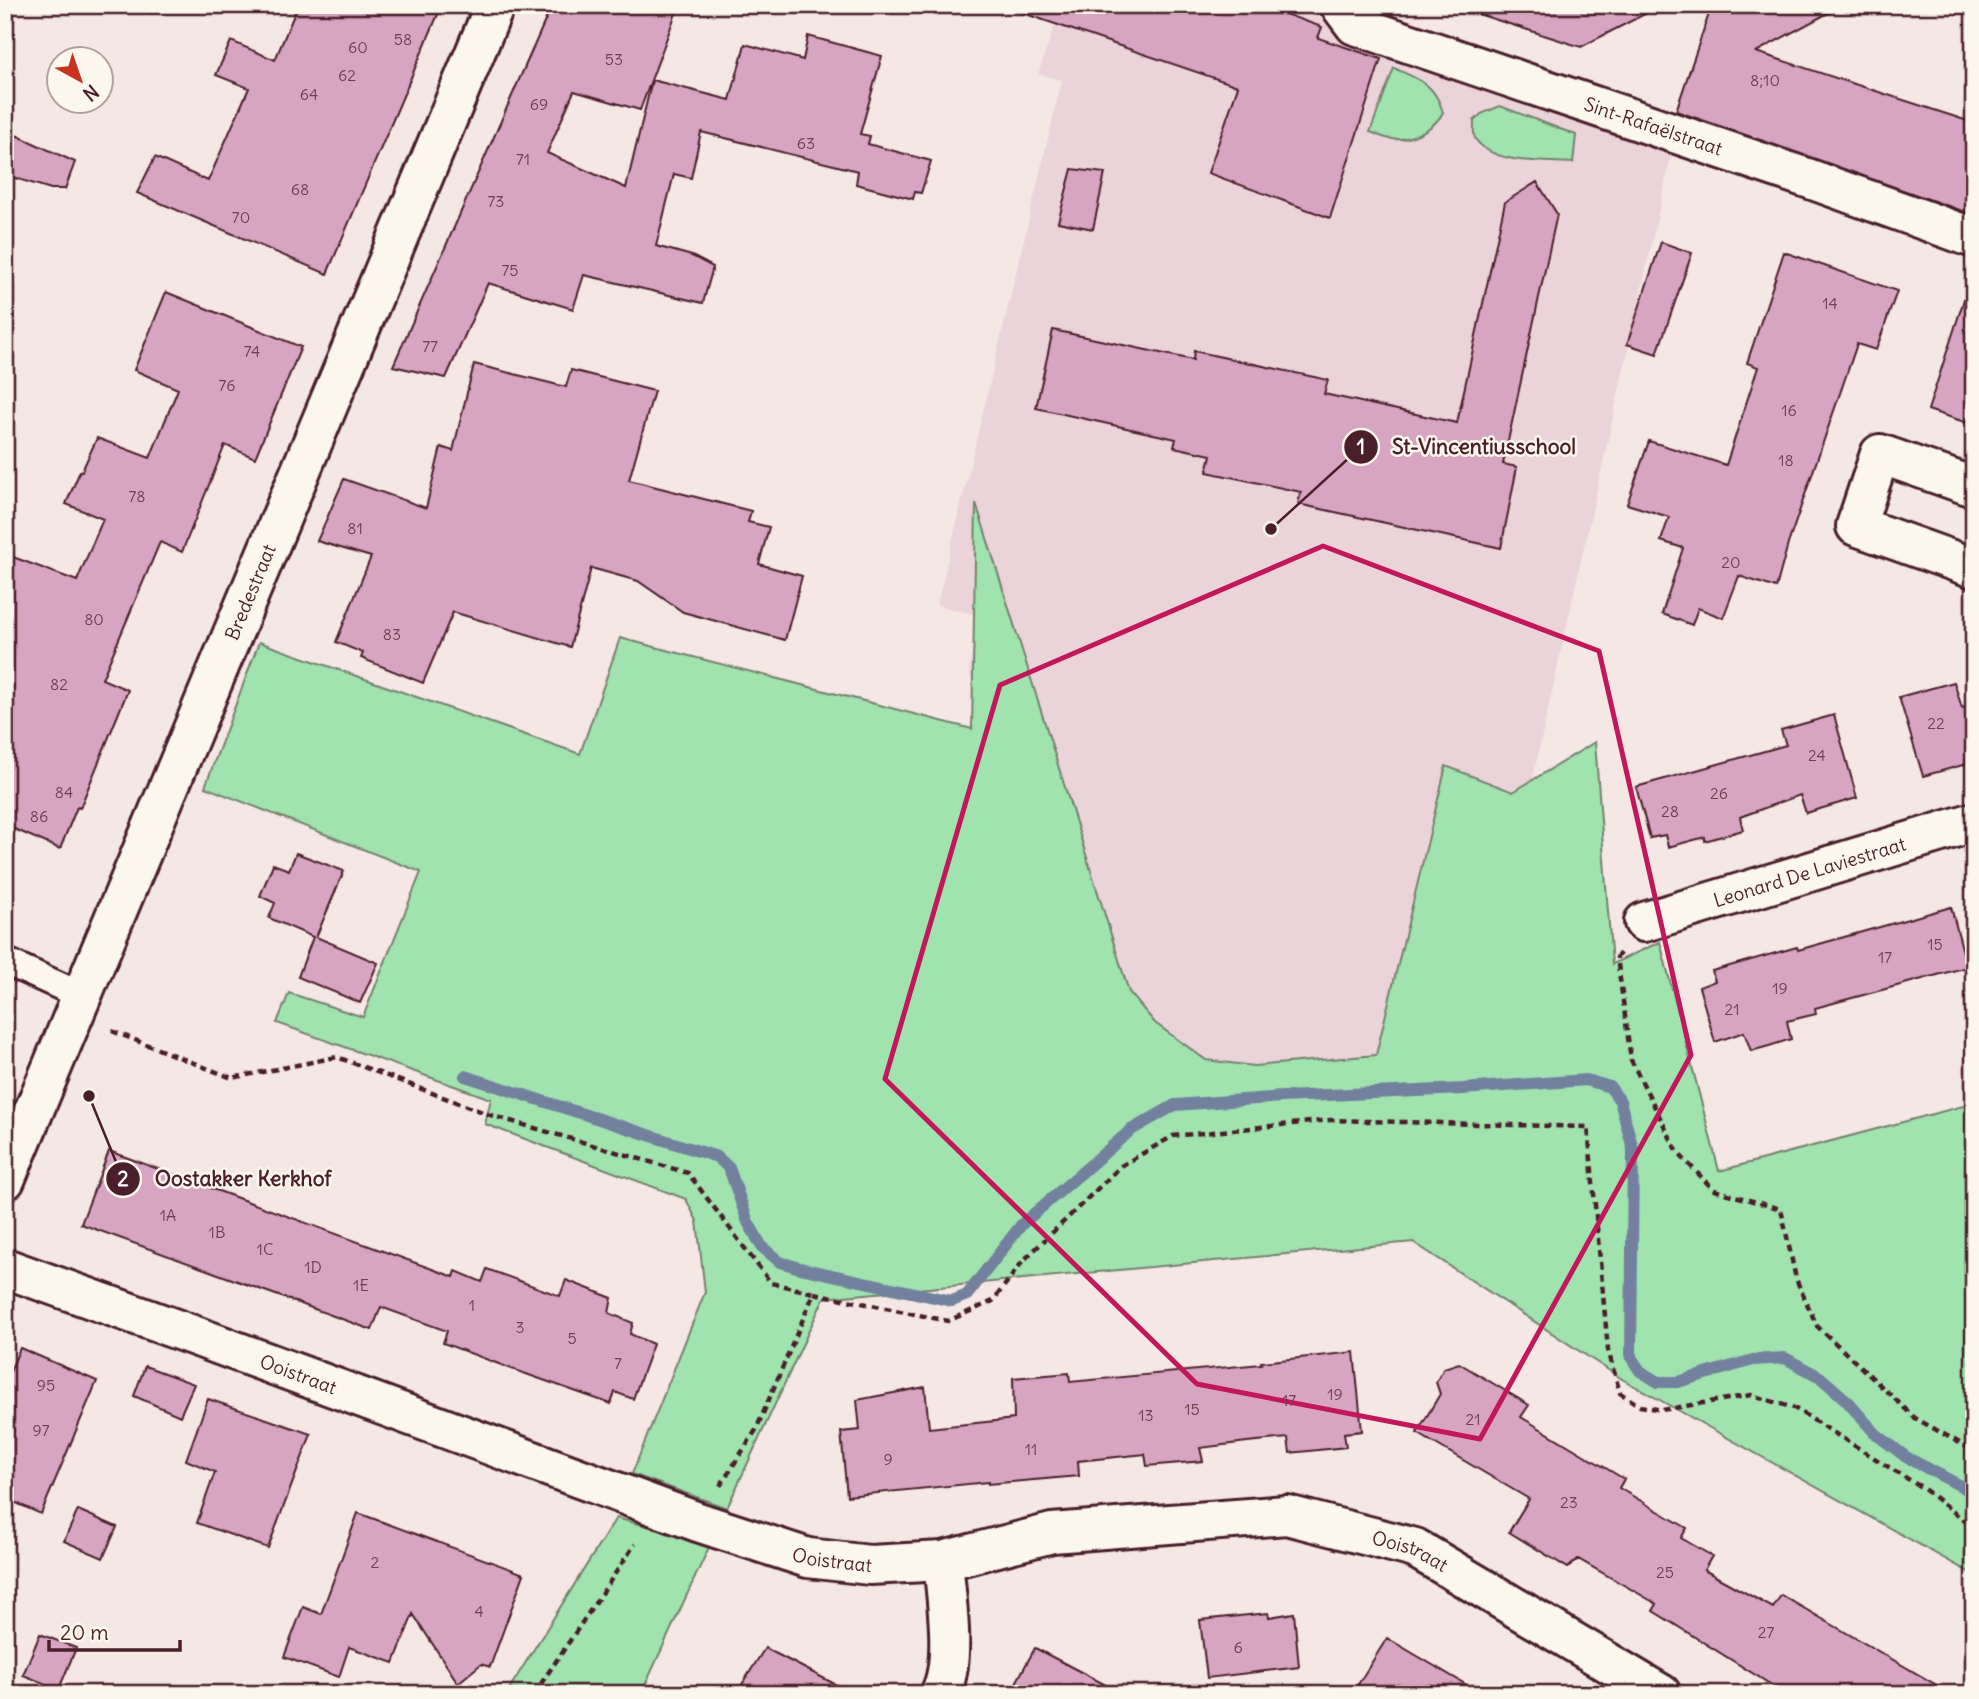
<svg xmlns="http://www.w3.org/2000/svg" width="1979" height="1699" viewBox="0 0 1979 1699" font-family="Delius,sans-serif">
<rect width="100%" height="100%" fill="#f4e7e4"/>
<filter id="ink" filterUnits="userSpaceOnUse"><feTurbulence type="fractalNoise" baseFrequency=".0143" numOctaves="2"/><feDisplacementMap in="SourceGraphic" scale="14" xChannelSelector="R" yChannelSelector="G"/><feConvolveMatrix kernelMatrix="1 2 1 2 8 2 1 2 1" color-interpolation-filters="sRGB"/></filter>
<g filter="url(#ink)">
<path fill="#ebd3da" d="M1062,5H1277L1310,13L1672,152L1467,1073L1168,1090L1024,819L969,672L976,615L937,605L1062,80L1038,74Z"/>
<path fill="#a0e3af" stroke="#75816d" stroke-width="2" d="M1394,68C1420,80 1434,83 1443,112C1436,128 1410,141 1392,139C1385,139 1377,134 1370,132Z
M1500,106L1576,135L1573,163C1546,161 1490,165 1475,138C1473,133 1474,126 1474,121L1481,114Z
M976,503L1129,992L1155,1023L1206,1060L1254,1066L1376,1055L1446,766L1513,792L1595,742L1612,964L1660,942L1719,1171L1974,1103V1575L1622,1379L1413,1242L824,1298L727,1508L632,1474L705,1292L697,1221L686,1199L485,1124L491,1099L277,1023L289,993L363,1017L421,872L205,787L259,642L580,754L620,638L972,729Z
M616,1518L711,1543L641,1694H506Z"/>
<g fill="none" stroke-linecap="round" stroke-linejoin="round">
<path stroke="#73819e" stroke-width="12" d="M465,1076L717,1157L729,1168L748,1222L762,1247L780,1262L800,1268L952,1301L967,1295L1022,1224L1131,1130L1175,1105L1282,1097L1463,1089L1586,1080L1610,1087L1620,1101L1633,1149L1631,1357L1640,1371L1658,1382H1678L1753,1360L1785,1358L1820,1377L1845,1399L1876,1434L1906,1457L1974,1493"/>
</g>
<path fill="#d7a5c2" stroke="#4a1f2b" stroke-width="2" d="M298,5H442L327,274L137,193L155,157L208,181L249,88L216,75L231,41L275,60Z
M552,5H679L640,110L574,91L547,153L626,188L652,80L730,100L745,44L803,60L808,36L882,56L860,134L870,136L868,144L931,161L921,193L915,192L913,199L856,184L858,171L701,132L691,178L674,174L656,246L692,256L713,267L703,303L584,275L573,309L488,283L446,378L393,366Z
M1018,5H1259L1322,27L1318,38L1381,59L1330,218L1208,173L1238,86L1017,11Z
M1476,5H1662L1581,47L1475,13Z
M1712,5H1843L1756,52L1974,123V215L1676,111Z
M5,130L75,162L65,189H51L5,175Z
M1072,169L1105,173L1093,229L1058,222Z
M1537,182L1557,214L1503,464L1517,467L1501,548L1298,504L1301,492L1207,472L1211,455L1174,447L1176,439L1036,408L1053,330L1193,360L1194,351L1328,380L1324,394L1457,423L1505,202Z
M1661,242L1692,253L1657,354L1627,344Z
M1784,252L1897,291L1876,350L1857,344L1788,544L1776,588L1739,576L1723,618L1698,608L1692,625L1662,614L1683,548L1661,541L1669,517L1627,504L1649,441L1726,465L1758,367L1747,363Z
M1967,290L1974,291V425L1928,410Z
M166,292L301,347L255,458L225,445L182,552L160,542L102,679L128,690L80,808L77,807L60,849L5,825V554L77,581L103,519L66,504L80,471H82L97,438L150,458L178,389L134,370Z
M474,364L566,387L571,370L654,391L629,480L751,511L748,522L769,527L759,564L802,576L785,640L683,612L638,581L591,568L570,647L453,612L423,683L361,658L363,653L336,642L371,557L317,541L344,479L426,508L441,447L453,451Z
M1954,682L1962,708L1974,705V762L1923,776L1899,697Z
M1834,715L1857,798L1806,813L1800,795L1740,817L1743,830L1705,841V837L1668,847L1665,835L1650,838L1636,787L1786,745L1781,730Z
M296,853L344,871L316,937L378,963L360,1003L298,977L313,937L269,918L275,903L260,896L273,864L289,870Z
M1951,907L1967,967L1815,1008L1816,1014L1787,1021L1791,1039L1769,1046L1751,1051L1744,1032L1715,1042L1699,987L1715,981L1712,971L1797,947L1798,950Z
M109,1151L454,1277L456,1271L482,1282L487,1269L560,1296L566,1280L612,1298L609,1313L633,1323L630,1334L653,1344L633,1399L615,1392L611,1404L512,1369L443,1343L447,1331L381,1307L372,1330L81,1224Z
M20,1348L97,1381L41,1514L5,1498V1383Z
M1354,1352L1362,1431L1344,1433L1346,1447L1290,1453L1288,1438L1247,1442L1200,1448L1203,1461L1147,1466L1145,1454L1078,1461L1079,1476L988,1484V1482L847,1496L841,1432L860,1430L857,1400L925,1387L929,1428L1014,1419L1013,1378L1069,1373L1070,1382L1262,1364L1261,1362Z
M1459,1363L1529,1405L1521,1417L1624,1479L1619,1488L1687,1528L1681,1538L1712,1556L1704,1570L1773,1608L1781,1595L1952,1694H1786L1653,1611L1657,1604L1578,1559L1568,1568L1509,1532L1529,1499L1417,1433L1440,1394L1436,1382L1444,1368Z
M145,1366L194,1384L180,1416L134,1396Z
M208,1399L311,1434L268,1548L197,1523L215,1472L186,1460Z
M78,1510L117,1527L103,1558L64,1541Z
M358,1513L524,1574L490,1667L481,1664L458,1683L413,1614L394,1663L349,1647L339,1677L284,1657L303,1607L321,1614Z
M1268,1613L1269,1617L1294,1613L1299,1667L1207,1678L1200,1620Z
M40,1634L76,1648L59,1689L23,1675Z
M1387,1638L1482,1694H1352Z
M765,1648L854,1694H736Z
M1035,1648L1123,1694H1010Z"/>
<g fill="none" stroke-linecap="round" stroke-linejoin="round">
<g stroke="#4a1f2b" stroke-width="32">
<path id="lane" d="M5,961L82,996"/>
</g>
<g stroke="#4a1f2b" stroke-width="44">
<g id="street">
<path id="s1" d="M1340,5L1355,25L1810,179L1974,238"/>
<path d="M1974,487L1880,454L1856,526L1974,568"/>
<path id="s2" d="M1644,922L1974,822"/>
<path id="s3" d="M5,1268L198,1337L698,1522L808,1558L870,1565L943,1561L1052,1533L1287,1515L1415,1548L1661,1694"/>
<path d="M940,1694C957,1662 946,1597 943,1561"/>
</g>
</g>
<g stroke="#4a1f2b" stroke-width="44">
<g id="secondary">
<path id="s4" d="M5,1180L495,5"/>
</g>
</g>
<path stroke="#4a1f2b" stroke-width="4.5" stroke-dasharray="7 5" stroke-linecap="butt" d="M1620,953L1617,957L1631,1060L1678,1153L1714,1190L1781,1209L1796,1279L1817,1326L1915,1418L1974,1451
M112,1031L232,1078L337,1057L490,1115L688,1173L771,1283L814,1293L756,1430L720,1486
M814,1293L948,1321L993,1301L1023,1261L1121,1166L1173,1136L1330,1120L1588,1127L1608,1350L1620,1393L1640,1406L1662,1410L1751,1395L1794,1408L1924,1489L1974,1528
M534,1694L635,1544"/>
<use href="#lane" stroke="#fbf7ec" stroke-width="26"/>
<use href="#street" stroke="#fbf7ec" stroke-width="38"/>
<use href="#secondary" stroke="#fbf7ec" stroke-width="38"/>
</g>
</g>
<path fill="none" stroke="#c2185b" stroke-width="5" stroke-linejoin="round" d="M1323,546L1599,651L1691,1055L1480,1439L1197,1384L885,1079L1000,685Z"/>
<g text-anchor="middle" stroke-width="5" stroke-linejoin="round" paint-order="stroke">
<g font-size="16" fill="#6d4051">
<text x="403" y="45">58</text>
<text x="358" y="53">60</text>
<text x="614" y="65">53</text>
<text x="347" y="81">62</text>
<text x="1765" y="86">8;10</text>
<text x="309" y="100">64</text>
<text x="539" y="110">69</text>
<text x="806" y="149">63</text>
<text x="523" y="165">71</text>
<text x="300" y="195">68</text>
<text x="496" y="207">73</text>
<text x="241" y="223">70</text>
<text x="510" y="276">75</text>
<text x="1830" y="309">14</text>
<text x="430" y="352">77</text>
<text x="252" y="357">74</text>
<text x="227" y="391">76</text>
<text x="1789" y="416">16</text>
<text x="1786" y="466">18</text>
<text x="137" y="502">78</text>
<text x="355" y="534">81</text>
<text x="1731" y="568">20</text>
<text x="94" y="625">80</text>
<text x="392" y="640">83</text>
<text x="59" y="690">82</text>
<text x="1936" y="729">22</text>
<text x="1817" y="761">24</text>
<text x="64" y="798">84</text>
<text x="1719" y="799">26</text>
<text x="1670" y="817">28</text>
<text x="39" y="822">86</text>
<text x="1935" y="950">15</text>
<text x="1885" y="963">17</text>
<text x="1780" y="994">19</text>
<text x="1732" y="1015">21</text>
<text x="168" y="1221">1A</text>
<text x="217" y="1238">1B</text>
<text x="265" y="1255">1C</text>
<text x="313" y="1273">1D</text>
<text x="361" y="1291">1E</text>
<text x="472" y="1311">1</text>
<text x="520" y="1333">3</text>
<text x="572" y="1344">5</text>
<text x="618" y="1369">7</text>
<text x="46" y="1391">95</text>
<text x="1335" y="1400">19</text>
<text x="1289" y="1406">17</text>
<text x="1192" y="1415">15</text>
<text x="1146" y="1421">13</text>
<text x="1473" y="1425">21</text>
<text x="41" y="1436">97</text>
<text x="1031" y="1455">11</text>
<text x="888" y="1465">9</text>
<text x="1569" y="1508">23</text>
<text x="375" y="1568">2</text>
<text x="1665" y="1578">25</text>
<text x="479" y="1617">4</text>
<text x="1766" y="1638">27</text>
<text x="1238" y="1653">6</text>
</g>
<g font-size="19" fill="#4a1f2b" stroke="#fbf7ec">
<text dy="7" stroke="none"><textPath href="#s1" startOffset="340">Sint-Rafaëlstraat</textPath></text>
<text dy="7" stroke="none"><textPath href="#s4" startOffset="637">Bredestraat</textPath></text>
<text dy="7" stroke="none"><textPath href="#s2" startOffset="173">Leonard De Laviestraat</textPath></text>
<text dy="7" stroke="none"><textPath href="#s3" startOffset="312">Ooistraat</textPath></text>
<text dy="7" stroke="none"><textPath href="#s3" startOffset="1466">Ooistraat</textPath></text>
<text dy="7" stroke="none"><textPath href="#s3" startOffset="878">Ooistraat</textPath></text>
</g>
</g>
<path fill="none" stroke="#4a1f2b" stroke-width="2.5" d="M1271 529L1361 447M89 1096L123 1179"/>
<g fill="#4a1f2b" stroke="#fbf7ec" stroke-width="2.5">
<circle cx="1271" cy="529" r="7"/>
<circle cx="89" cy="1096" r="7"/>
<circle cx="1361" cy="447" r="18"/>
<circle cx="123" cy="1179" r="18"/>
</g>
<g font-size="21" text-anchor="middle" font-weight="bold" fill="#fff">
<text x="1361" y="454">1</text>
<text x="123" y="1186">2</text>
</g>
<g font-size="21" text-anchor="middle" font-weight="bold" fill="#4a1f2b" stroke="#fbf7ec" stroke-width="5" stroke-linejoin="round" paint-order="stroke">
<text x="1484" y="454">St-Vincentiusschool</text>
<text x="243" y="1186">Oostakker Kerkhof</text>
</g>
<rect width="1979" height="1699" fill="none" stroke="#fbf7ec" stroke-width="28"/>
<rect x="14" y="14" width="1951" height="1671" fill="none" stroke="#4a1f2b" stroke-width="2.5" filter="url(#ink)"/>
<g transform="translate(80 80) rotate(140)"><circle r="33" fill="#fbf7ec" stroke="#b4a19f" stroke-width="2"/>
<path d="M0-5L12 26L0 18L-12 26Z" fill="#c8321e"/>
<text y="-10" font-size="19" font-weight="bold" text-anchor="middle" fill="#4a1f2b">N</text>
</g>
<path d="M49 1640v10h131v-10" fill="none" stroke="#4a1f2b" stroke-width="3.5"/>
<text x="60" y="1640" font-size="21" fill="#4a1f2b" stroke="#fbf7ec" stroke-width="5" paint-order="stroke">20 m</text>
</svg>
